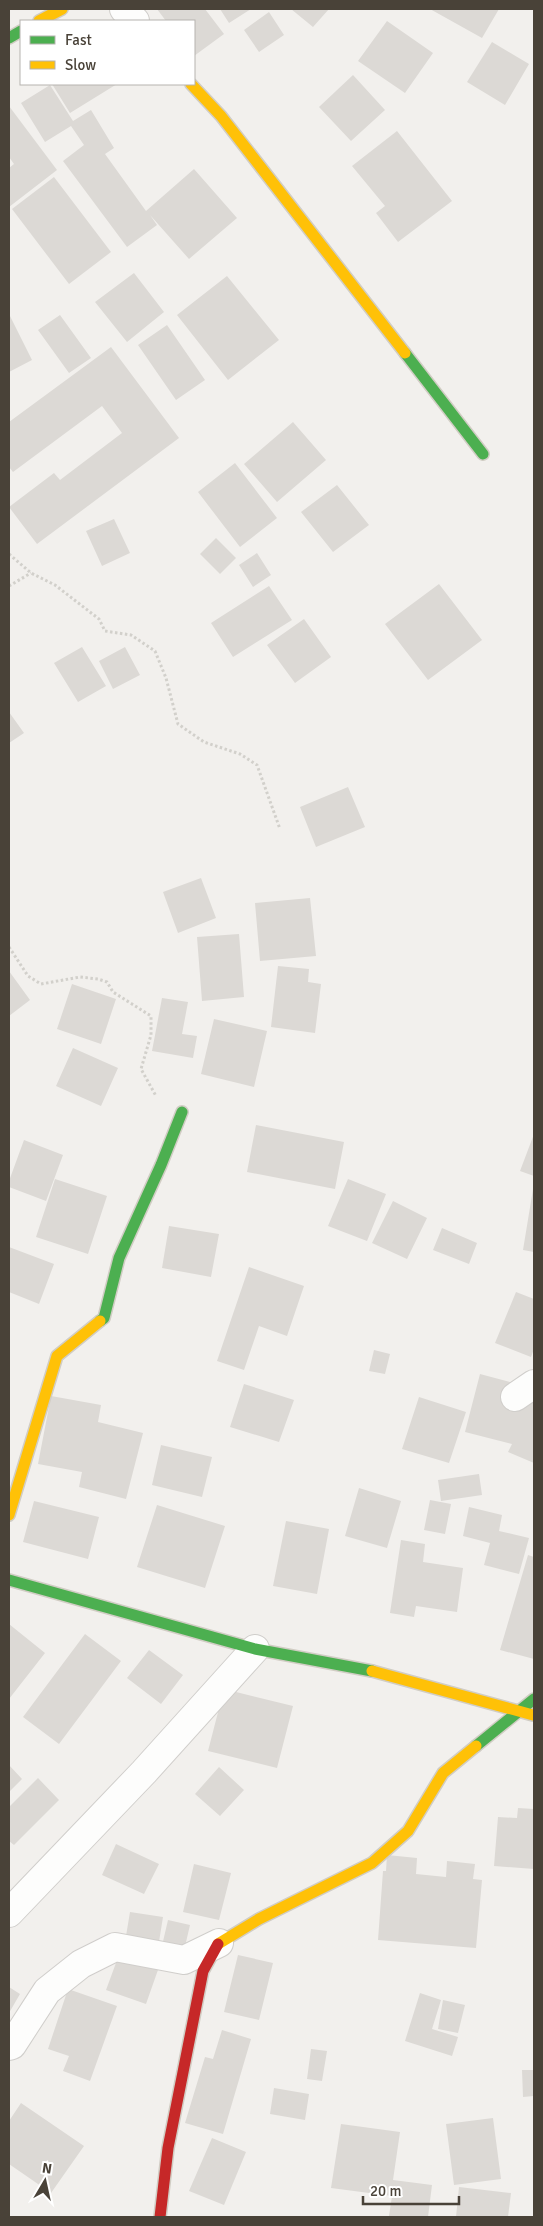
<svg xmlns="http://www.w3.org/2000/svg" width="543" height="2226" viewBox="0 0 543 2226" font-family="Signika,sans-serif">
<rect width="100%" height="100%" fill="#f2f0ed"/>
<path fill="#dcd9d5" d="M157,9H205L224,34L194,56V21H166Z
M220,9H251L229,23Z
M291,9H329L313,27Z
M430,9H499L482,38Z
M269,12L284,35L259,52L244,30Z
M387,21L433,53L405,93L358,61Z
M492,42L529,64L505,105L467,82Z
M353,75L385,110L351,141L319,107Z
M52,84H117L70,113Z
M50,85L73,121L91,110L114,148L105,154L146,211L194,169L237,218L189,259L150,215L157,225L127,247L63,161L84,145L71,126L45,142L21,103Z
M9,106L57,170L9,207V168L14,164L9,157Z
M397,131L452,201L398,242L376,213L385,206L352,166Z
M54,177L111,252L69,284L12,209Z
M134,273L164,312L127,342L95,302Z
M227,276L279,340L228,380L177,315Z
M9,314L32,360L9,372Z
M60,315L91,358L69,373L38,330Z
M167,325L205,380L176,400L138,345Z
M111,347L179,438L37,544L9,507L54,473L60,480L122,433L102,406L13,472L9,467V422Z
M293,422L326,460L277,502L244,464Z
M235,463L277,518L240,547L198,492Z
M337,485L369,525L333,552L301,512Z
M114,519L130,553L102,566L86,531Z
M216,538L236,558L220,574L200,554Z
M257,553L271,575L253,587L239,565Z
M439,584L482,640L428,680L385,624Z
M269,586L292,620L233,657L211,623Z
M304,619L331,657L295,683L267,645Z
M82,647L106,686L78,702L54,663Z
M125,647L140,675L113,689L99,661Z
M9,712L24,733L9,743Z
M348,787L365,827L316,847L300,807Z
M201,878L216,918L178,933L163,892Z
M310,898L316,956L260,961L255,903Z
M239,934L244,997L202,1001L197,937Z
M278,966L309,969L308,982L321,984L315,1033L271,1027Z
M9,971L30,1000L9,1016Z
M72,984L116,999L101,1044L57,1029Z
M162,998L188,1002L182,1034L197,1036L193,1058L152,1051Z
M214,1019L267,1031L254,1087L201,1074Z
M73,1048L118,1068L101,1106L56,1086Z
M256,1125L344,1142L335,1189L247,1172Z
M534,1134V1176L520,1171Z
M24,1140L63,1155L46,1201L9,1187V1181Z
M55,1179L107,1196L88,1254L36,1237Z
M348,1179L386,1194L367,1241L328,1226Z
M533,1189H534V1252L523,1250Z
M393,1201L427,1218L407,1259L372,1243Z
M169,1226L219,1234L211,1277L162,1268Z
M442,1228L477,1243L469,1264L433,1250Z
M9,1247L54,1264L39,1304L9,1292Z
M249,1267L304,1286L287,1336L259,1326L244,1370L217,1361Z
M516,1292L534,1299V1349L531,1357L495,1343Z
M374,1350L390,1354L385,1374L369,1371Z
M480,1374L532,1388L529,1400L534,1403V1463L508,1452L512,1444L465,1432Z
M244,1384L294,1400L279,1442L230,1427Z
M51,1396L101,1405L98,1422L143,1433L126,1499L79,1487L82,1472L38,1464Z
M419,1397L466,1412L449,1463L402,1449Z
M161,1445L212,1457L202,1497L152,1485Z
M479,1474L482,1495L441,1501L438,1480Z
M359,1488L401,1501L387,1548L345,1536Z
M430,1500L451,1504L445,1534L424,1530Z
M34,1501L99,1517L88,1559L23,1542Z
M157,1505L225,1526L205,1588L137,1567Z
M469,1507L502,1515L499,1531L529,1538L519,1574L484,1565L490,1543L463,1536Z
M286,1521L329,1529L317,1594L273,1586Z
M401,1540L425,1544L423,1562L463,1568L457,1612L416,1606L414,1617L390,1613Z
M528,1555L534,1557V1659L500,1650Z
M9,1624L45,1653L9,1699Z
M85,1634L121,1661L59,1744L23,1717Z
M149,1650L183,1675L161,1704L127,1678Z
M224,1689L293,1706L277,1768L208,1751Z
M9,1765L22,1779L9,1792Z
M219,1767L244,1790L220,1816L195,1794Z
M38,1778L59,1800L14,1845L9,1841V1807Z
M518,1808L534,1809V1869L494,1866L498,1817L517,1818Z
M116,1844L159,1864L144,1894L102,1875Z
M387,1855L417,1858L416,1874L446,1877L447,1861L475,1864L473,1879L482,1880L476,1948L378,1940L383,1871H386Z
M194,1864L231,1873L219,1920L183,1912Z
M130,1912L163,1917L158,1948L125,1942Z
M168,1920L190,1925L183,1955L161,1950Z
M120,1952L159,1967L146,2004L106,1990Z
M238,1955L273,1963L259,2020L224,2012Z
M9,1987L20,1994L9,2013Z
M68,1989L117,2006L90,2081L63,2071L69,2056L48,2049Z
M420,1993L441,2000L432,2029L458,2037L452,2056L405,2041Z
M443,2000L465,2005L458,2033L438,2029Z
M222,2030L251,2039L223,2134L185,2123L205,2057L213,2059Z
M311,2049L327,2051L322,2081L307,2079Z
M522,2070H534V2096L523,2097Z
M274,2088L309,2094L305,2120L270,2114Z
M21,2103L84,2146L51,2193L9,2164V2121Z
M493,2118L501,2179L454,2185L446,2124Z
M341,2124L400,2132L393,2180L432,2185L428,2217L389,2216L392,2196L331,2188Z
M212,2138L246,2152L224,2205L189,2191Z
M459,2187L511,2193L508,2217H456Z"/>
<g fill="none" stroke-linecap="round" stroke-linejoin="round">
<g stroke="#d0cecb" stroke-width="30">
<path id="street" d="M124,9L135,21
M515,1397L534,1384
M9,1913L144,1772L255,1649
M9,2046L12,2045L47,1991L81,1964L115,1947L184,1960L219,1943"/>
</g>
<g stroke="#d1cdc4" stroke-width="14">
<path id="fast" d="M9,38L21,31
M405,353L483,454
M100,1321L104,1318L119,1258L161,1165L182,1112
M9,1580L255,1649L372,1671
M476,1746L534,1699"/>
</g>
<g stroke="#d1cdc4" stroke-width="14">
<path id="slow" d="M39,21L62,9
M191,84L221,116L405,353
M9,1515L57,1356L100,1321
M372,1671L533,1715
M218,1944L259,1919L372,1863L408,1831L443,1773L476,1746"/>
</g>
<g stroke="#d1cdc4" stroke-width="14">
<path id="jam" d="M160,2217L168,2148L203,1971L218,1944"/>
</g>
<path stroke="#d2d0cb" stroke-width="3" stroke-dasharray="2.5 2.5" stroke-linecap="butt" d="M9,554L31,573L55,585L99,619L105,631L131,635L155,651L166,678L178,724L204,742L240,754L257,765L280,829
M9,586L31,573
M9,947L28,976L41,984L80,977L98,979L107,982L113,992L151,1016V1035L141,1069L156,1096"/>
<use href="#street" stroke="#fdfdfc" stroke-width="28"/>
<use href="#fast" stroke="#4caf50" stroke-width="11"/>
<use href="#slow" stroke="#ffc107" stroke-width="11"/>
<use href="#jam" stroke="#c62828" stroke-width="11"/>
</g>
<rect width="543" height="2226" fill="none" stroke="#494238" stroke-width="20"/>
<rect x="20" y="20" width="175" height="65" fill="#ffffff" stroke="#b6b3af"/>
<rect x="30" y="36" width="25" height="8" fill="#4caf50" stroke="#b6b3af"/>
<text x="65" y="45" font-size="15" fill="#494238">Fast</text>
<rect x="30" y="61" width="25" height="8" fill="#ffc107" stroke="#b6b3af"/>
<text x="65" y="70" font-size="15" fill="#494238">Slow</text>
<g transform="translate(45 2181) rotate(9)" stroke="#ffffff" stroke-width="4" paint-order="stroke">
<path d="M0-4L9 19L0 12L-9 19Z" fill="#494238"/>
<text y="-8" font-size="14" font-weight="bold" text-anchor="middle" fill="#494238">N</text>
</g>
<path d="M363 2196v8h96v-8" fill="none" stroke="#494238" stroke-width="2.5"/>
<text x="370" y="2196" font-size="15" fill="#494238" stroke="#ffffff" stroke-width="4" paint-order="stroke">20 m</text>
</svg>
